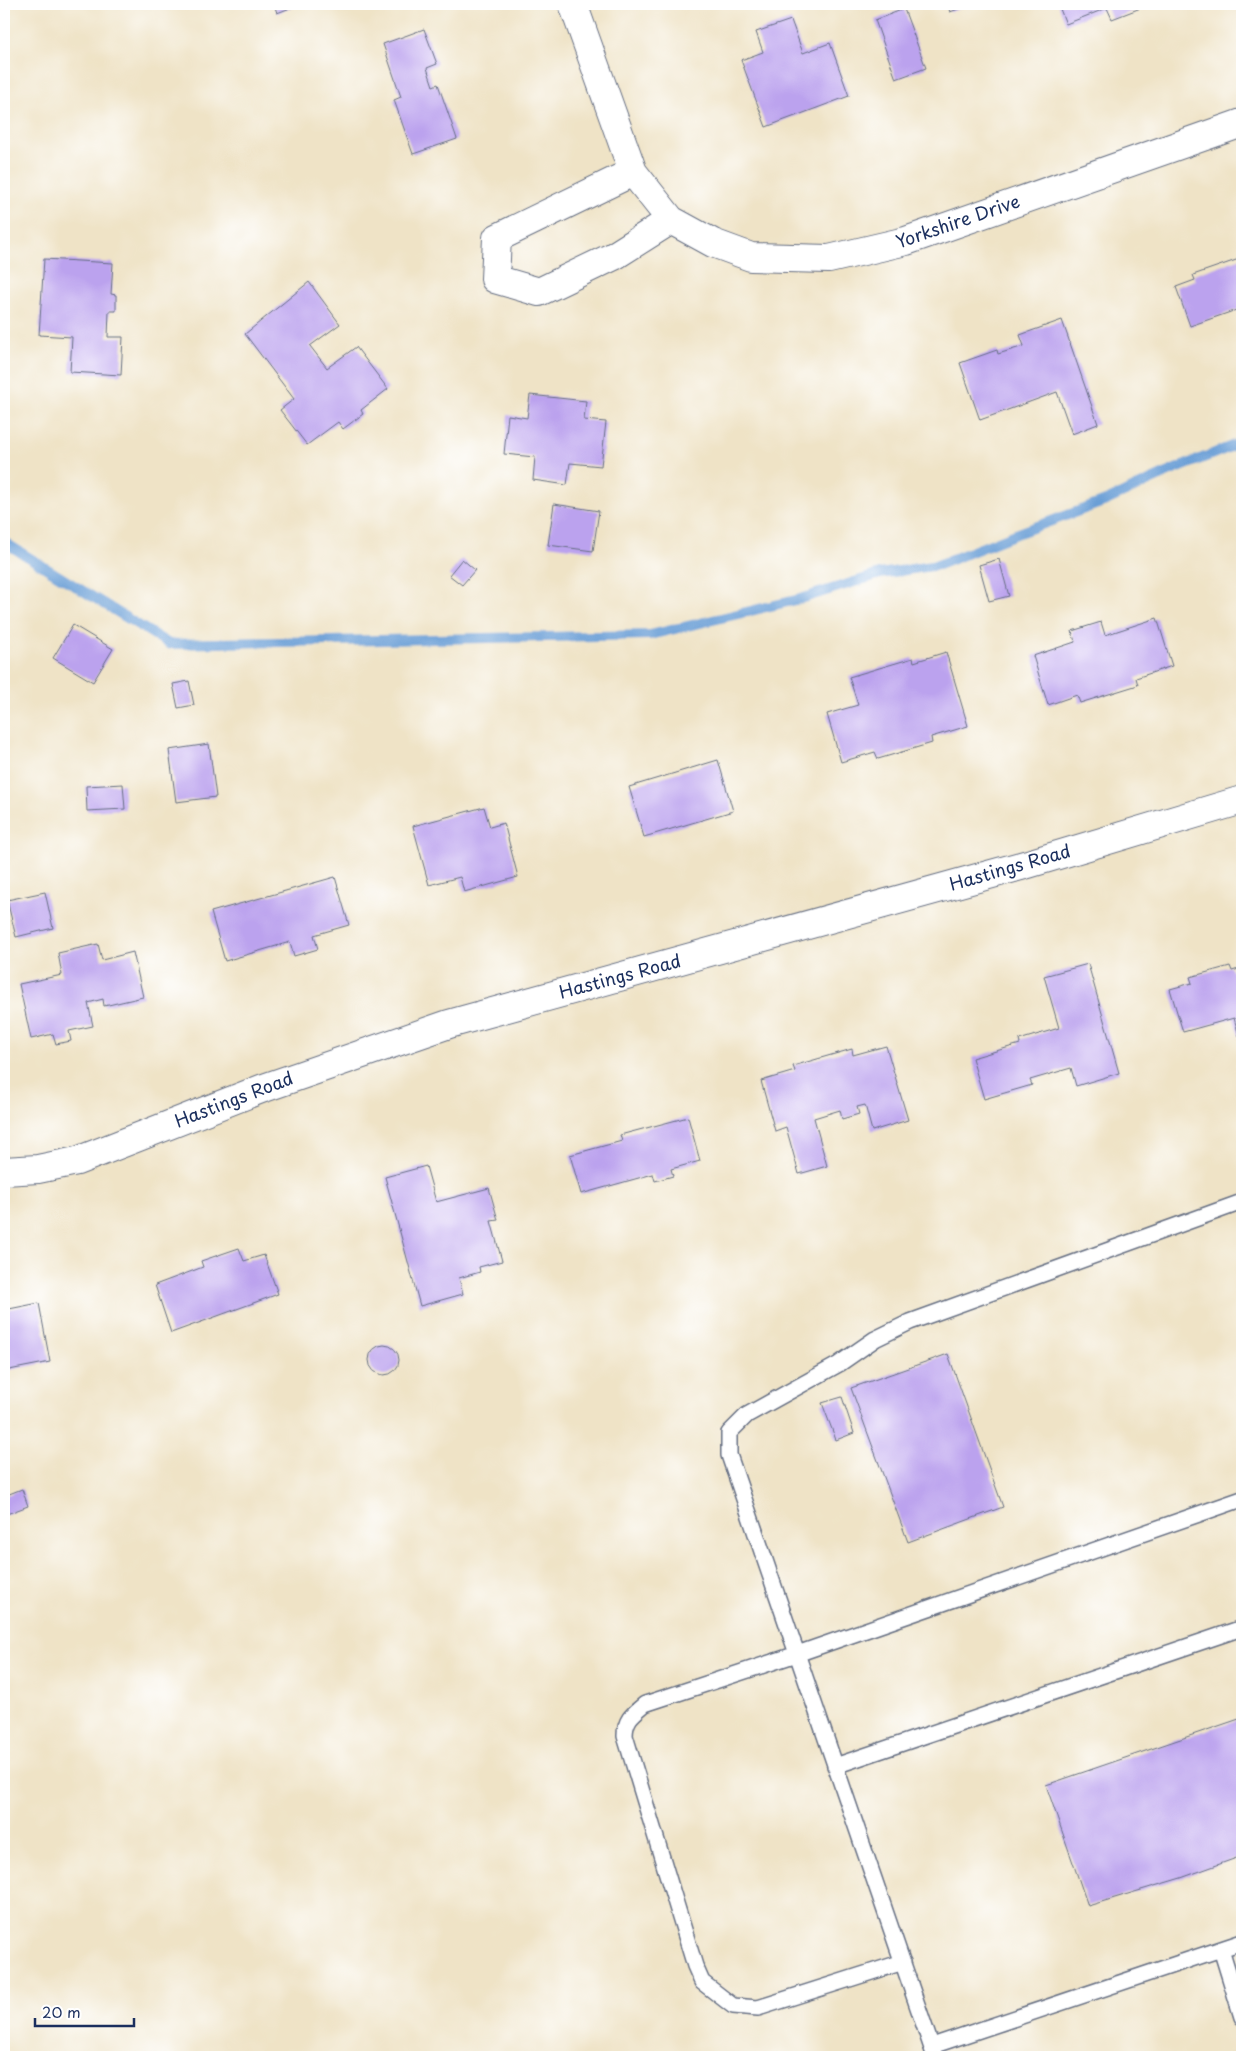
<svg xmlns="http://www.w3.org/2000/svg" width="1246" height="2061" viewBox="0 0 1246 2061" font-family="'Playpen Sans',sans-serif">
<rect width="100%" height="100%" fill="#fff"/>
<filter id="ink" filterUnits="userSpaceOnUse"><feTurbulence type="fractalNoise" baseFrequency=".02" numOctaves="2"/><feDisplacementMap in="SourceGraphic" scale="10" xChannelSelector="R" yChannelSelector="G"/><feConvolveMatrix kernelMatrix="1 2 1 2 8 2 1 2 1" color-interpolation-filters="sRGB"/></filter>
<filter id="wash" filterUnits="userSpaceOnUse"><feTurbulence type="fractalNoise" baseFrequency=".0096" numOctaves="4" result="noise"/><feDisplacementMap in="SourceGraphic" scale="20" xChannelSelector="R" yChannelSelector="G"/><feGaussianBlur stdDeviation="1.12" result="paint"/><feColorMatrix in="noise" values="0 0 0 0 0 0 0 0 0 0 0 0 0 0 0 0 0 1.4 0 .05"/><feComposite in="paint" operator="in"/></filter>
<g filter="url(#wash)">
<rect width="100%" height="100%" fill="#efe3c6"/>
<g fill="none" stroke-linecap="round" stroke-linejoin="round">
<path stroke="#6a9fd6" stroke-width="10" d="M4,542L169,644L650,635L800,599L880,574L938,565L1016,534L1106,501L1171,471L1242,442"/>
</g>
<g id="blocks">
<path fill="#bba2ee" d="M274,4H301L277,13Z
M947,4H972L950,12Z
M1058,4H1151L1112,19L1107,8L1066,24Z
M904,9L926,68L896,79L875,20Z
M791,20L803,53L830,43L849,96L766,127L741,60L763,52L756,32Z
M424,29L437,64L427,68L433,86L438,84L457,139L413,154L394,100L401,97L383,44Z
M1242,258V308L1190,326L1176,287L1195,280L1193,275Z
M44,259L113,263L111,294L116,295V311H109L108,337H123L121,375L70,372L72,337L39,335Z
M309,282L340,324L310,346L327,368L356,347L388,389L361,410L363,414L343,429L338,422L307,445L280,410L294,399L245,334Z
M1062,320L1098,424L1072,434L1057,392L980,420L960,363L997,350L998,354L1024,346L1020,335Z
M530,395L586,401L584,420L606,422L601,466L570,463L567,485L533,480L535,457L504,454L508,415L527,418Z
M554,504L599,511L593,551L548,545Z
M462,559L475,570L462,585L449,575Z
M999,559L1009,596L989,601L979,565Z
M1157,618L1172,666L1136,678L1138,685L1080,703L1077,695L1048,705L1033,656L1075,642L1072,631L1101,622L1105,635Z
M73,625L113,649L93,682L53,658Z
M946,652L968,726L931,737L932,743L878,759L875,752L841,762L827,714L858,705L849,677L913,658L914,662Z
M189,681L194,705L178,708L173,684Z
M209,744L216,797L176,802L169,750Z
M718,760L733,811L644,837L629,787Z
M123,784L125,809L87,811L86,786Z
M484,807L490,827L504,823L518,877L464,892L460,877L429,885L413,826Z
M335,877L349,925L314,935L318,949L294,956L290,942L225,961L211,912Z
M45,892L53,928L16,937L7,900Z
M98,944L102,960L133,952L143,997L104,1006L103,999L88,1003L93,1026L69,1031L71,1041L56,1044L53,1034L31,1039L19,984L62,975L58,953Z
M1088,964L1119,1073L1076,1086L1071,1068L1030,1080L1032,1085L984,1099L972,1058L1020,1044L1019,1040L1059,1028L1044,976Z
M1230,966L1232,971L1242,968V1035L1239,1036L1234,1018L1183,1032L1170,989L1192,983L1190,977Z
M886,1046L908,1120L872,1131L865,1105L857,1107L859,1114L842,1119L840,1110L814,1118L827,1166L799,1174L786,1127L775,1131L761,1081L795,1071L793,1066L852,1049L853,1055Z
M688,1117L700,1161L671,1169L673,1176L655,1181L653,1174L581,1194L570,1155L622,1141L620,1135Z
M426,1166L436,1202L489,1188L498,1220L491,1221L502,1261L479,1267L480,1272L459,1278L463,1294L420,1306L385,1177Z
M239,1248L244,1261L264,1255L278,1294L171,1333L155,1285L203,1267L201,1261Z
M39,1303L50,1362L4,1371V1310Z
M369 1360a15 15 0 1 1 30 0a15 15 0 1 1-30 0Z
M948,1354L1003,1507L908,1542L851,1388Z
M842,1397L854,1433L836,1440L822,1403Z
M22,1489L28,1506L4,1515V1496Z
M1242,1718V1856L1181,1878L1088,1906L1046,1785Z"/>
</g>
</g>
<g filter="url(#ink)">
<use href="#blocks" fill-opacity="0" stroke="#656e82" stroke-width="1"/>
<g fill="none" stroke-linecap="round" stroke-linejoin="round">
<g stroke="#656e82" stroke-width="18">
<path id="lane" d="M835,1766L1242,1628
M1221,1949L1242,2017
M903,1962L758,2008L733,2006L702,1982L695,1966L625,1736C625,1719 633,1714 645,1704L797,1654L1242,1499
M932,2046L1242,1942
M935,2057L729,1455V1433L747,1415L839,1364L875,1339L910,1322L1242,1202"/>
</g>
<g stroke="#656e82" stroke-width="30">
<path id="street" d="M573,4L633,172L671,220L713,243L751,257L829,259L906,241L1242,123
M633,172L497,238L495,279L539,292L614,256L671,220
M4,1171L38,1169L77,1161L261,1089L449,1024L1028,864L1242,800"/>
</g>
<use href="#lane" stroke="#fff" stroke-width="15"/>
<use href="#street" stroke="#fff" stroke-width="28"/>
</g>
</g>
<g text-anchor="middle" stroke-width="4" stroke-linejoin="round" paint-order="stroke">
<g font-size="18" fill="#1b2f5e" stroke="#fff">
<text transform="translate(958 222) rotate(-19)" y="6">Yorkshire Drive</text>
<text transform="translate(1010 868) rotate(-16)" y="6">Hastings Road</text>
<text transform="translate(620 977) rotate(-15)" y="6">Hastings Road</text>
<text transform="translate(234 1100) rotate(-21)" y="6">Hastings Road</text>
</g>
</g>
<rect width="1246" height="2061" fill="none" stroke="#fff" stroke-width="20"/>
<path d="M35 2018v8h99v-8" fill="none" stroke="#1b2f5e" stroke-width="2.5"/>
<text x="42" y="2018" font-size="15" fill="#1b2f5e" stroke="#ffffff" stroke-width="4" paint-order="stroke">20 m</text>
</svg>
